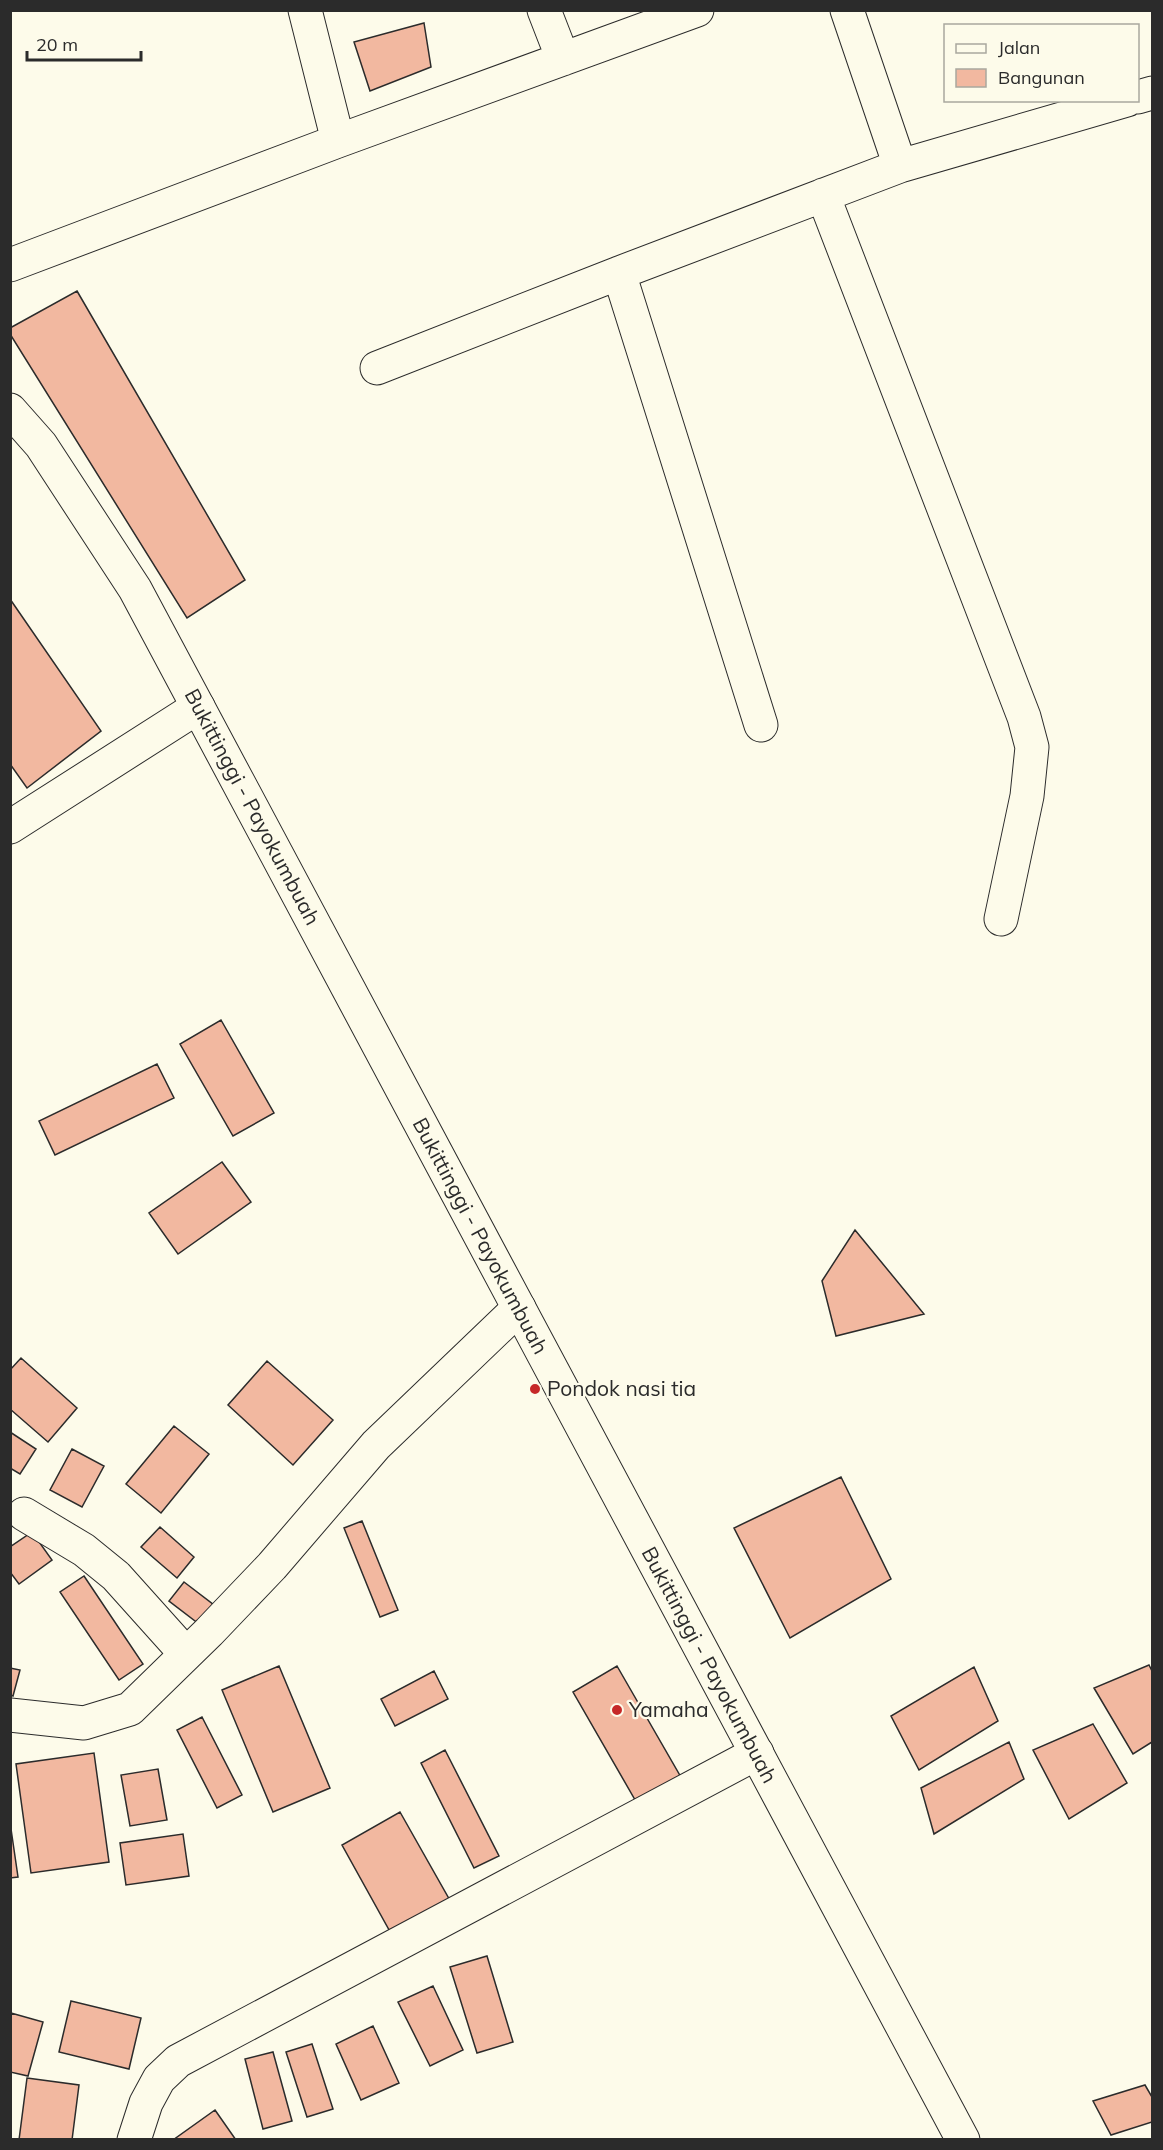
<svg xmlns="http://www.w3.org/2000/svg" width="1163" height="2150" viewBox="0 0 1163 2150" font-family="Mulish,sans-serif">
<rect width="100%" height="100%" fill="#fdfbea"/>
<path fill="#f2b8a0" stroke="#2b2b2b" stroke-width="1.5" d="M424,23L431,67L370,91L354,42Z
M77,291L245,580L187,618L10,334V328Z
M10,599L101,731L27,788L10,764Z
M221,1020L274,1113L233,1136L180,1044Z
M157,1064L174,1098L55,1155L39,1121Z
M222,1162L251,1202L178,1254L149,1213Z
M855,1230L924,1314L836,1336L822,1281Z
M21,1358L77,1408L48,1442L10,1409V1370Z
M267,1361L333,1420L293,1465L228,1405Z
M174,1426L209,1454L161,1513L126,1484Z
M10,1432L36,1449L20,1474L10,1468Z
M72,1449L104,1466L82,1507L50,1490Z
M841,1477L891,1579L790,1638L734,1528Z
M362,1521L398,1610L380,1617L344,1528Z
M160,1527L194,1557L177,1578L141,1547Z
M32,1532L52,1560L19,1584L10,1572V1547Z
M84,1576L143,1664L119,1680L60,1592Z
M184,1582L214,1605L199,1624L169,1601Z
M1149,1665L1152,1671V1742L1133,1754L1094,1688Z
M279,1666L330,1788L273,1812L222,1690Z
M617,1666L682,1779L638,1805L573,1692Z
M974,1667L998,1721L919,1770L891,1716Z
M10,1668L20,1670L13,1696L10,1695Z
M434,1671L448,1699L395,1726L381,1699Z
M202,1717L242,1795L217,1808L177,1730Z
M1093,1724L1127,1783L1069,1819L1033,1750Z
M1009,1742L1024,1779L934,1834L921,1788Z
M445,1750L499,1856L474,1868L421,1763Z
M94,1753L109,1862L31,1873L16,1764Z
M158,1769L167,1820L130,1826L121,1775Z
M400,1812L452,1904L393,1937L342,1845Z
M10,1822L18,1877L10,1878Z
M183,1834L189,1876L126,1885L120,1843Z
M487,1956L513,2042L477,2053L450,1967Z
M433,1986L463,2050L430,2066L398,2002Z
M71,2001L141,2018L129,2069L59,2052Z
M11,2013L43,2022L28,2076L10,2072Z
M373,2026L399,2083L361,2100L336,2044Z
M312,2044L333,2109L307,2117L286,2052Z
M273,2052L292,2121L263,2129L245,2059Z
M27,2078L79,2085L72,2140H19Z
M1145,2085L1152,2097V2122L1111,2135L1093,2101Z
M215,2110L236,2140H173Z"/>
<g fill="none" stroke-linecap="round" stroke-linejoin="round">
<g stroke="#2b2b2b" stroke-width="35">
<path id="street" d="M305,10L338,141
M544,10L563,59
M847,10L900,166
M1138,97L1152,93
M823,195L1024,717L1032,747L1027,796L1001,919
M10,265L338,141L697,10
M619,273L761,725
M377,368L619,273L900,166L1127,100
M10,827L198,707
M24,1514L84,1550L116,1576L186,1654
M10,1715L84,1723L130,1709L209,1632L272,1566L376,1445L519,1308
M134,2140L146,2103L159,2079L178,2061L757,1753"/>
</g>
<g stroke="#2b2b2b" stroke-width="35">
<path id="primary" d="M10,410L41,445L135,589L963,2140"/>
</g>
<use href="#street" stroke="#fdfbea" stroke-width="33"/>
<use href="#primary" stroke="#fdfbea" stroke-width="33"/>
</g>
<g fill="#c62828" stroke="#fdfbea" stroke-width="2">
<circle cx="535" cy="1389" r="6"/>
<circle cx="617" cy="1710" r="6"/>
</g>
<g text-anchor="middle" stroke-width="4.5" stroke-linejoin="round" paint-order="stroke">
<g font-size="21" fill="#2b2b2b" stroke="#fdfbea">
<text transform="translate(252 807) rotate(62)" y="7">Bukittinggi - Payokumbuah</text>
<text transform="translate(480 1236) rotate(62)" y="7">Bukittinggi - Payokumbuah</text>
<text transform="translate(709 1665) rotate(62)" y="7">Bukittinggi - Payokumbuah</text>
</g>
<g font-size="21" fill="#2b2b2b" stroke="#fdfbea" text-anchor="start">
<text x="547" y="1396">Pondok nasi tia</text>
<text x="629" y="1717">Yamaha</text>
</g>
</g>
<rect width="1163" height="2150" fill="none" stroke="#2b2b2b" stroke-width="24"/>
<rect x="944" y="24" width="195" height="78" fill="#fdfbea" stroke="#a9a89e" stroke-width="1.5"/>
<rect x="956" y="44" width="30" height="9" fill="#fdfbea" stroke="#a9a89e" stroke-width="1.5"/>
<text x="998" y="54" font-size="18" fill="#2b2b2b">Jalan</text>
<rect x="956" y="69" width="30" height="18" fill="#f2b8a0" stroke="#a9a89e" stroke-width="1.5"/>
<text x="998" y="84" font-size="18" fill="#2b2b2b">Bangunan</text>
<path d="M27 51v9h114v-9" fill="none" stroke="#2b2b2b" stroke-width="3"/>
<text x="36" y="51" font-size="18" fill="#2b2b2b" stroke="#fdfbea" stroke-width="4.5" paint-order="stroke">20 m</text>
</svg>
